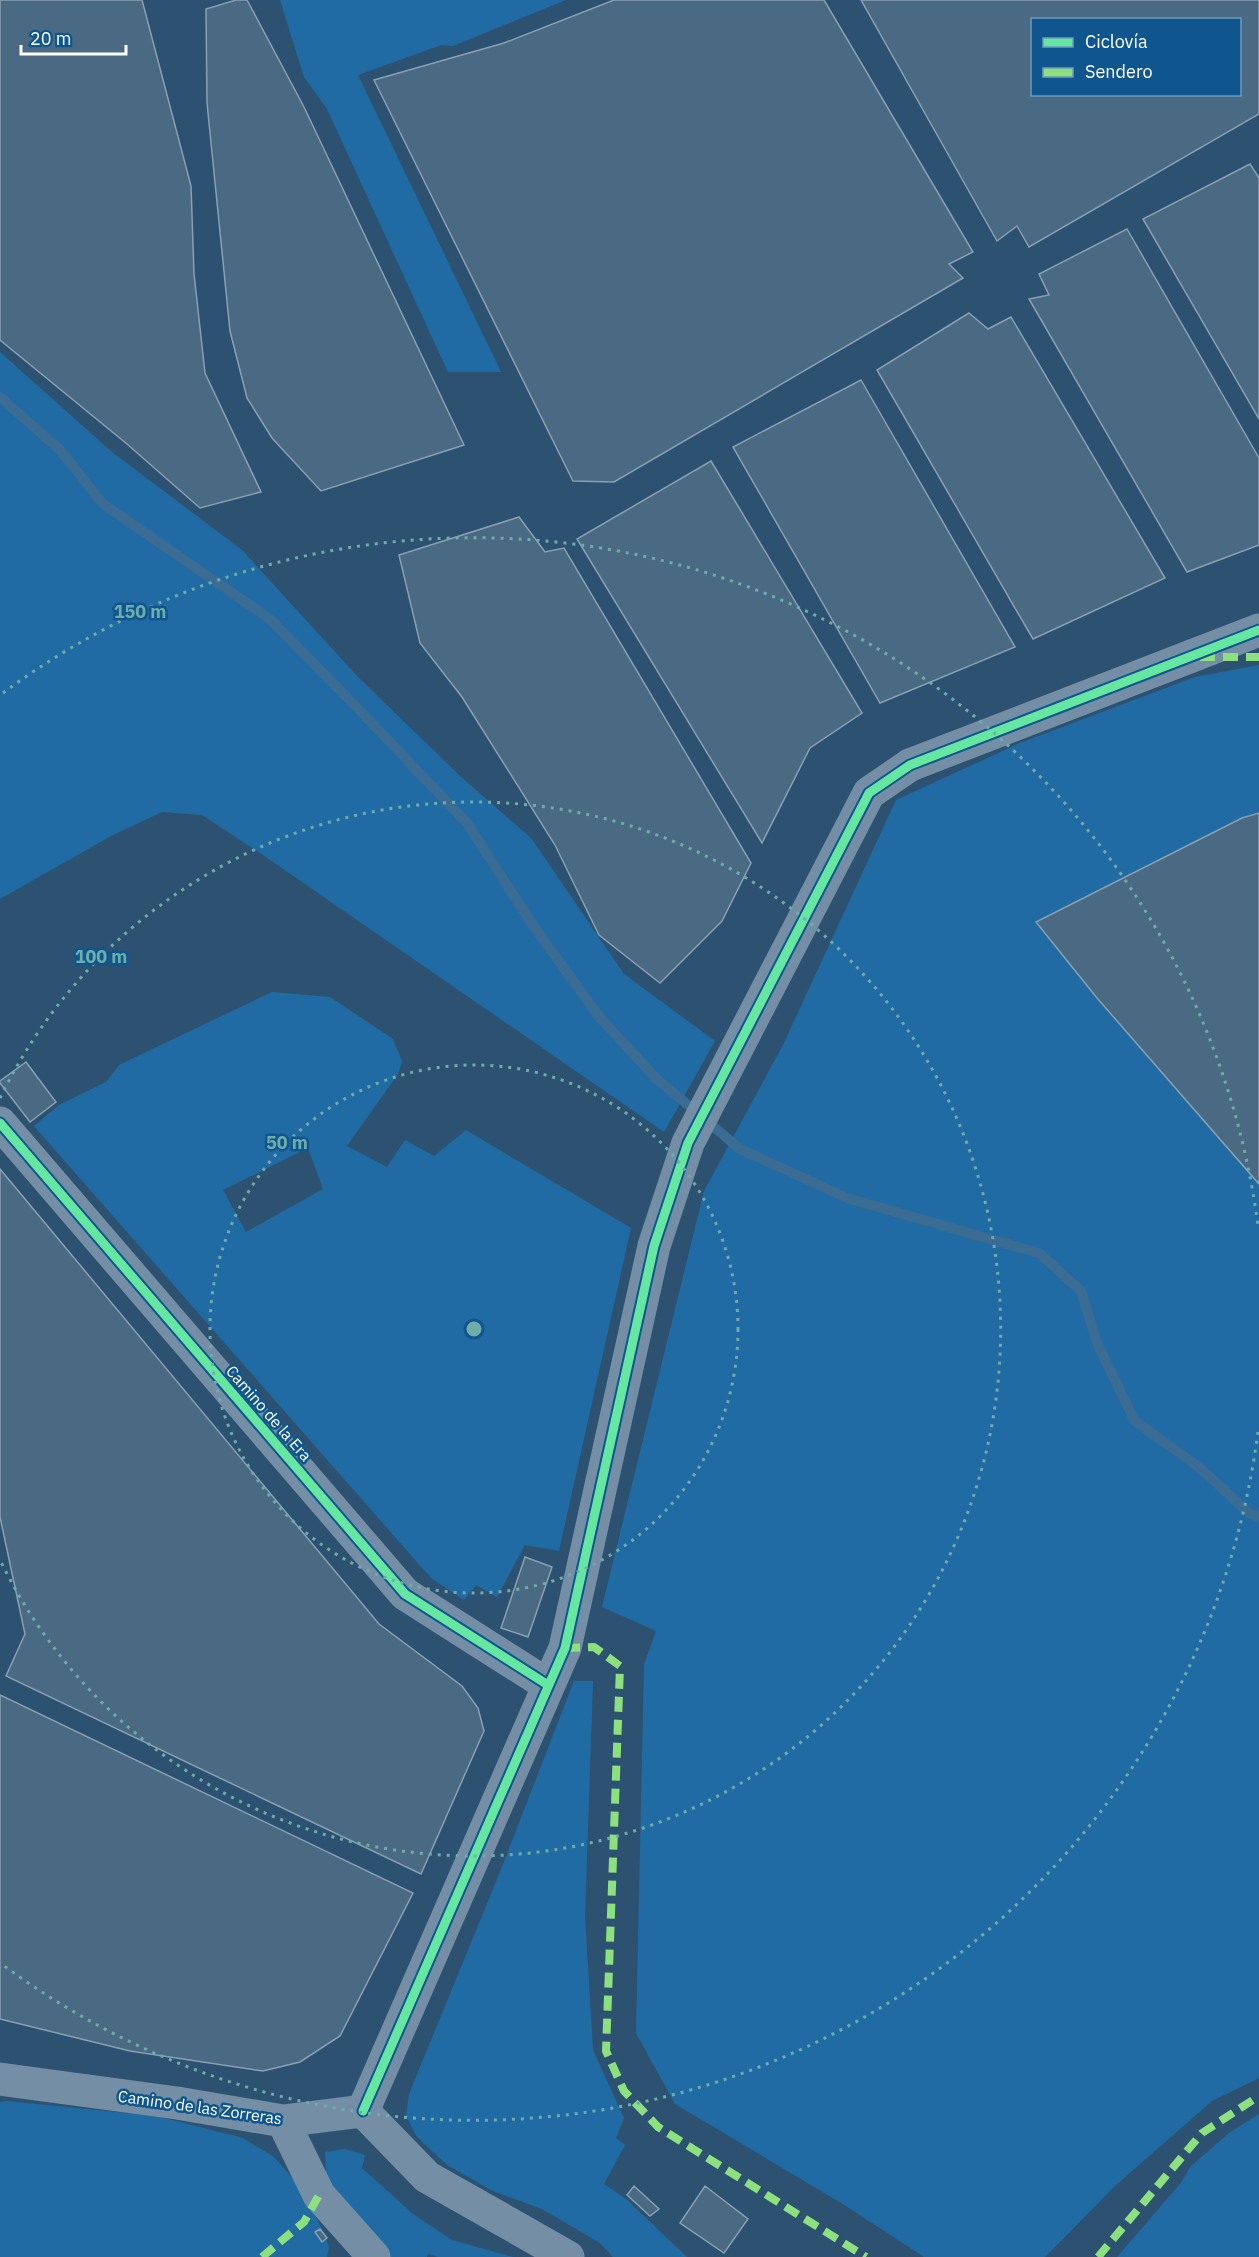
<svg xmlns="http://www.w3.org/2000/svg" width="1259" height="2257" viewBox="0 0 1259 2257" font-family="'IBM Plex Sans',sans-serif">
<rect width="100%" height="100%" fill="#2d5271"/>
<path fill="#216ba4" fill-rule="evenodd" d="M280,0H566L453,46L441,45L358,75L501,372H448L327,109L304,77Z
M0,352L112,452L242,550L358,677L459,775L531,838L624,974L715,1041L664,1132L260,853L202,815L162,812L111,836L0,899Z
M1259,665V813L1242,818L1036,922L1259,1181V2078L1212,2101L1115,2186L1045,2257H924L846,2206L675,2104L636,2033L644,1664L656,1631L602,1607L704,1191L783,1045L896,800L1020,743L1195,677Z
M272,992L330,997L393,1039L402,1061L398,1074L347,1146L387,1167L405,1140L434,1156L466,1130L631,1228L559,1551L525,1545L497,1597L476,1585L464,1600L431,1578L34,1126L59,1105L106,1082L119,1065ZM308,1148L323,1189L246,1232L223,1190Z
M574,1681H593L585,1916L593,2050L624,2118L616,2138L625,2145L604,2184L626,2199L687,2257H613L600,2243L542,2209L493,2191L447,2165L417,2137L406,2116L409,2094L500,1872Z
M7,2101L156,2116L243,2138L274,2157L306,2193L329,2246L327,2257H0V2102Z
M1259,2114V2257H1117L1180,2184L1191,2166L1229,2133Z
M345,2149L365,2155L362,2168L413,2214L452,2240L513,2257H438L428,2254L427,2257H389L340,2199L326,2174L325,2152Z"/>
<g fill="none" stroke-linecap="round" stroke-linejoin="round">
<path stroke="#3b6c94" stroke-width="10" d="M0,397L60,450L103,504L270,619L370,721L467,823L532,924L600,1018L657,1079L740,1149L847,1198L1039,1253L1081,1291L1097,1343L1135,1421L1200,1468L1249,1513L1259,1517"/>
</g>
<path fill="#4a6982" stroke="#89a0b3" stroke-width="1.5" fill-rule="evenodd" d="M0,0H142L191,186L194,274L205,373L261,492L200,508L127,444L0,340Z
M236,0H247L304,107L464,445L321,491L272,438L247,398L230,331L207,103L206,9Z
M614,0H824L973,252L949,264L963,278L614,482L573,481L374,80L504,43Z
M861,0H1259V114L1029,247L1017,226L997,241ZM1032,20H1240V94H1032Z
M1250,164L1259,178V419L1143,219Z
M1127,229L1259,458V545L1187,572L1029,299L1049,295L1039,274Z
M969,313L988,329L1011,317L1165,578L1033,639L877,370Z
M861,380L1015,647L880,703L733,447Z
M711,461L862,713L810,748L762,843L577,539Z
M519,517L545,552L564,548L751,863L722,921L660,983L599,935L555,845L462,697L420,643L399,555Z
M1259,813V1184L1097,998L1036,922L1242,818Z
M26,1062L56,1102L30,1122L0,1083V1081Z
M0,1169L379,1624L462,1686L478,1708L484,1731L421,1874L6,1676L25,1634L0,1517Z
M525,1557L552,1567L528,1637L501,1628Z
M0,1695L413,1893L340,2036L300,2062L263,2071L130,2051L0,2019Z
M634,2186L659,2209L650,2216L627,2195Z
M705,2186L748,2219L724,2253L680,2223Z
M320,2229L327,2238L322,2242L315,2232Z"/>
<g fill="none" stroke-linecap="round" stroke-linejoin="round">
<path stroke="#748fa5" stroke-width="33" d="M0,1123L405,1594L548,1685
M0,2079L177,2103L283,2121L363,2111L427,2177L568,2257
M363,2111L565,1648L654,1246L688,1143L869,793L910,765L1259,630
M283,2121L319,2195L374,2257"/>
<path stroke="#8de07e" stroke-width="8" stroke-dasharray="15 8" stroke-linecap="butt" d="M1200,657H1259
M565,1648L594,1647L620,1666L606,2051L624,2091L658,2127L866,2257
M262,2257L304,2222L319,2195
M1098,2257L1202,2133L1259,2096"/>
<g stroke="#10568e" stroke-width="13">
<path id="cycleway" d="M0,1123L405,1594L548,1685
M363,2111L565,1648L654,1246L688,1143L869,793L910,765L1259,630"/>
</g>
<use href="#cycleway" stroke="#66e7a1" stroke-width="9"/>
</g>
<g fill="none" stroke="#6fada8" stroke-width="3" stroke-dasharray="3 6">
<circle cx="474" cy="1329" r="264"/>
<path d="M0 1098A527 527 0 1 1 0 1560"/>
<path d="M1258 1432A791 791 0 0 1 3 1965M3 693A791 791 0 0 1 1258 1226"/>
</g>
<g text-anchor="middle" stroke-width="5" stroke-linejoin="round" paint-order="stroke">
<g font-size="16" fill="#fff" stroke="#10568e">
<text transform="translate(269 1413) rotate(49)" y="6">Camino de la Era</text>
<text transform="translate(200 2107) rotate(8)" y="6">Camino de las Zorreras</text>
</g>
</g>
<circle cx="474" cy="1329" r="9" fill="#6fada8" stroke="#10568e" stroke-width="3"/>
<g font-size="18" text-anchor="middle" font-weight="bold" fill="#6fada8" stroke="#10568e" stroke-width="5" stroke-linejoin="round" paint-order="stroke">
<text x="140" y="618">150 m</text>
<text x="101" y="963">100 m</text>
<text x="287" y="1149">50 m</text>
</g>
<rect x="1031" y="18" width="210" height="78" fill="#10568e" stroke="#709abb" stroke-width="1.5"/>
<rect x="1043" y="38" width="30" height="9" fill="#66e7a1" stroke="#709abb" stroke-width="1.5"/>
<text x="1085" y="48" font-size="18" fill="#ffffff">Ciclovía</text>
<rect x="1043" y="68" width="30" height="9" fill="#8de07e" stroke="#709abb" stroke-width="1.5"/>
<text x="1085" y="78" font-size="18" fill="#ffffff">Sendero</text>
<path d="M21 45v9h105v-9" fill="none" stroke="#ffffff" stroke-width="3"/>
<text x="30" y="45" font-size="18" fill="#ffffff" stroke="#10568e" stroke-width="4.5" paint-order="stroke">20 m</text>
</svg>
